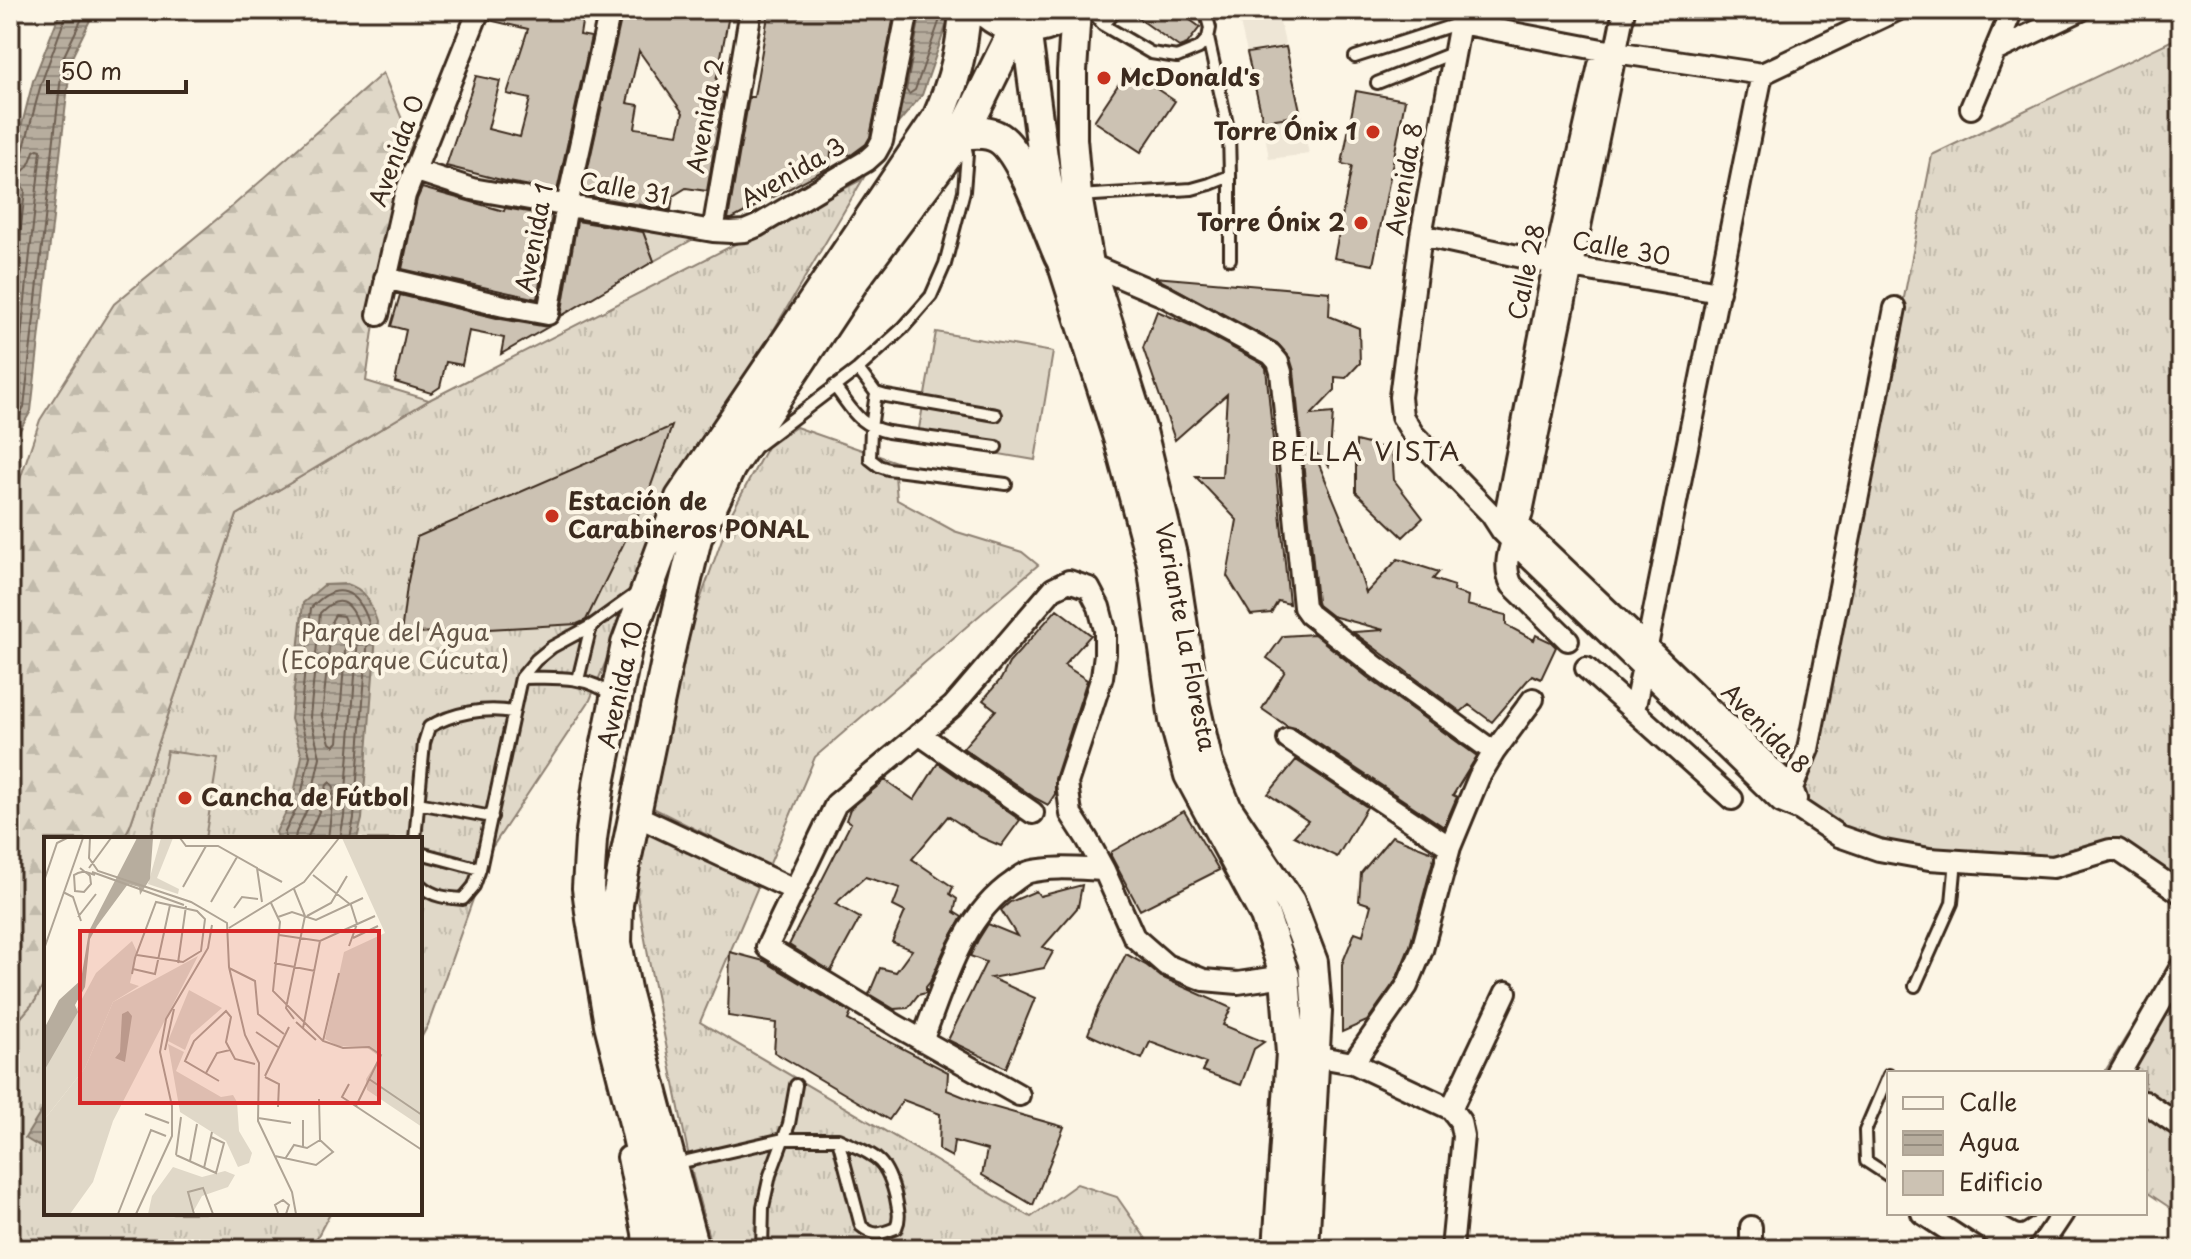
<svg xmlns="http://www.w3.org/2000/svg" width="2191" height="1259" viewBox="0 0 2191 1259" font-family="'Playpen Sans',sans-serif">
<defs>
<pattern id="grass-tufts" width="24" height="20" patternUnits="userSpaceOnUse" patternTransform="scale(2)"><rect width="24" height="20" fill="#e0d8c8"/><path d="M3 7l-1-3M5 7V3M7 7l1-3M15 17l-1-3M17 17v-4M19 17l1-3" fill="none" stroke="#c1baab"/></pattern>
<pattern id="forest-firs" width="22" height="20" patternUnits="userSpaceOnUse" patternTransform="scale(2)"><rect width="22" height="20" fill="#e0d8c8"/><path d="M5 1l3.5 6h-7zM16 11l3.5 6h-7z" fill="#c1baab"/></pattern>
<pattern id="water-rules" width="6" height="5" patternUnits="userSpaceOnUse" patternTransform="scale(2)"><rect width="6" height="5" fill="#b7ad9e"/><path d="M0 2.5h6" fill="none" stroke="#968d80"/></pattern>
</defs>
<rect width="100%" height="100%" fill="#fcf5e5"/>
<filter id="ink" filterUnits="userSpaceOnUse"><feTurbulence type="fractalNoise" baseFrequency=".0125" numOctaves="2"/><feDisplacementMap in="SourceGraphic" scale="16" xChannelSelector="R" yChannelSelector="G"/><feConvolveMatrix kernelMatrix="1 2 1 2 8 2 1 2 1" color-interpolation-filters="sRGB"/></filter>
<g filter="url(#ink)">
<path fill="#eee6d6" d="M1264,10H1277L1286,47L1247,53L1238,14Z
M1301,115L1309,154L1269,159L1263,121Z"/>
<path fill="url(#grass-tufts)" stroke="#8e8173" stroke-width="2" d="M2181,36V906L2093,846L2050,857L1944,849L1891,841L1846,827L1824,816L1798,792L1814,756L1932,155Z
M863,179L671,504L590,700L491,849L428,1025L420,1040V839H123L130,826L237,515L429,400Z
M642,229L704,233L654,261Z
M796,427L902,464L895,475L897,500L954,531L1022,552L1038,565L815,757L769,866L643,803L666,695L731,514L767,447Z
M642,827L760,882L700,1022L1031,1217L1077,1184L1117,1197L1153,1249H712L693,1177L649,961L634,878Z
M2181,947V1215L2145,1191V1073H2104Z
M46,980V1213H330L311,1249H10V1030L35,1001Z"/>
<path fill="url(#forest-firs)" stroke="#8e8173" stroke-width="2" d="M383,73L415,151L381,273L366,381L429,400L237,515L130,826L123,839H46V980L35,1001L10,1030V509L40,420L114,304L228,210Z"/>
<path fill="#e0d8c8" stroke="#8e8173" stroke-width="2" d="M936,332L1053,352L1035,460L917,440Z
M167,751L218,758L205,839H151Z"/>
<path fill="url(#water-rules)" stroke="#85796b" stroke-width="2" d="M61,10H95L71,59L31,411L10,447V209L14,156L33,81Z
M914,10H948L947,23L922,95L889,134Z
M347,584C368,591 370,602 377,622L362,819L357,839H278L276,832L293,798L302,756L291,719L303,603L324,585Z
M46,1104V1151L25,1138Z"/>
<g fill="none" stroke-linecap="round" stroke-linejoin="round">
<path stroke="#6d5e51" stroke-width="2" d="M921,10L906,90L909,94L915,90L939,22L940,10
M10,165L17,164L21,159L41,84L68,10
M10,175C26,175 30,164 34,151L38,149L41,150L14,404L10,411
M10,187L22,186L25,190L10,327
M10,431L24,407L63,58L86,10
M335,615L343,616L347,626L338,742L334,746L330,743L322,716L332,620Z
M285,839V832L300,800L310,756L300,718L311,608C337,580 358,589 369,623L354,818L350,839
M295,839L296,833L310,803L320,757L310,717L320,613C339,593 351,601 359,625L344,816L340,839
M307,839L320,809L327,785L330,782L334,787L328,839"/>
</g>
<path fill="#ccc2b3" stroke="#3b2a1e" stroke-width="2" fill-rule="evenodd" d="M492,10H516L544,19L547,10H584L580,35L591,37L557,191L509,182L446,166L476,76L500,81L488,129L520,137L530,99L507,94L528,29L489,20Z
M623,10L669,16L672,10H730L714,92L724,93L707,191L686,188L673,196L671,210L582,195ZM639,51L683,113L678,134L635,128L639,105L627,103Z
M769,10L895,11L870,137L866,144L851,155L831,152L830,167L732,219H728L749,97H754Z
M1127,10H1176L1200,27L1187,44L1179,47Z
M1286,47L1301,115L1263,121L1247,53Z
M1128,70L1175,101L1141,152L1094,121Z
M1356,91L1405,100L1373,265L1334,258L1352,166L1342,164Z
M422,188L504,211L505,208L552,216L537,299L402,269L417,199Z
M577,221L643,232L654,261L561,316Z
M1154,277L1330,292L1329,316L1359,328L1360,363L1346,378L1335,377V390L1311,415L1333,413L1329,466L1313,450L1346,529L1366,593L1398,559L1439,572L1433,579L1454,586L1453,591L1468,596L1467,605L1506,615V625L1534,640L1536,635L1551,642L1556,647L1541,679L1532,675L1492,722L1469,705L1461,712L1353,632L1384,630L1332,616L1318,605L1317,602L1294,371L1290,358L1277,343Z
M400,295L501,319L548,327L501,354L504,338L469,331L462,365L446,362L440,387L431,393L395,382L406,330L391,326Z
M1157,311L1192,326L1263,364L1266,368L1289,604L1278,601L1271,613L1251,615L1227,576L1237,520L1196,477H1222L1227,394L1175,440L1143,348Z
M672,426L648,494L586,620L577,624L401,634L407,586L417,537Z
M1356,441L1392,450L1394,480L1423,518L1403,537L1356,492Z
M1057,609L1091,635L1064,665L1087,680L1055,779V794L1048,805L1035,798L963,748L996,710L983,700L1001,679L1009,663Z
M1314,634L1367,677L1477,756L1453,795L1457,797L1444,827L1295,728L1287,726L1262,709L1285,671L1267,658L1283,636Z
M1296,760L1367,807L1337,857L1294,836L1308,821L1268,794Z
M938,763L1020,820L1001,846L980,837L948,816L912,859L953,887L950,894L957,899L954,912L962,917L945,948L930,982L926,987V993L918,995L908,1008L894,1009L869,994L880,968L896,972L912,950L892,942L905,912L893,906L900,888L865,877L835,904L860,918L831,971L789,945L851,823L846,820L850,809L885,780L914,800Z
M1184,811L1219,870L1140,910L1111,856V852Z
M1392,836L1435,853L1410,946L1396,980L1367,1021L1342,1032V964L1355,932L1363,935L1371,905L1359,901L1361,873Z
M1082,885L1078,907L1043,947L1053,952L1044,968L991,978L1035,998L1006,1068L948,1040L986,962L970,956L978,940L988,924L1017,936L1001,910L1010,902L1036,891L1040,896Z
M730,952L764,961L851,1013L848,1020L948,1072L947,1090L979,1103L1064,1127L1033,1205L982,1175L987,1150L954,1141L952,1157L939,1150L940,1114L903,1100L889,1120L774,1052L776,1023L728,1016Z
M1126,954L1146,965L1161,977L1231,1008L1223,1025L1264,1042L1254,1049L1241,1085L1202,1071L1206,1063L1150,1042L1142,1059L1088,1034L1098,1008Z"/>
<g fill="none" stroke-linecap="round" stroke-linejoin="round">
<g stroke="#3b2a1e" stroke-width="16">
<path id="lane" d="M1091,10L1103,25L1151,53L1177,57L1199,48L1208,38L1210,28L1205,10
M1103,25L1117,10
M1355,57L1460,23
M1377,83L1455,52
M1078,196L1192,189L1210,184L1230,176L1229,133L1208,38
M1230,259V176
M858,369L876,393L886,396L996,415
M834,386C853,410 857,425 888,432L996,447
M876,393L871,428L870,459L879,466L888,469L1006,484
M757,446L858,369L903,328L931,296L945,264L964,191L967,154L964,140
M521,678C552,678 586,674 611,695
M578,680L591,626
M418,803L492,817
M415,839L424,743L429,727C453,713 484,707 513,712
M420,853L480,869
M420,885C433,897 447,898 463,899L474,886L480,869L521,678L536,660L552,647L591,626L637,593
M1915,986L1952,903L1956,860
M1889,1075L1865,1131L1866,1161L1889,1176
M838,1139C875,1156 886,1156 896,1198C898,1210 901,1217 896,1228C881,1234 874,1237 861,1226Z
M674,1164L783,1139H838
M2011,1213L2020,1218L2028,1213
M762,1249L763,1207L770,1175L789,1124L796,1085"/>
</g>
<g stroke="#3b2a1e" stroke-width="26">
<path id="street" d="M1461,10L1460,23L1421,235L1400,397L1402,416L1413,434L1491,514L1502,531L1512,541L1781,802L1800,810L1839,836L1879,850L1929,859L2053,867L2110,850H2118L2181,893
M1460,23L1602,50L1762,74L1897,10
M1995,51L2081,10
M1971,108L2012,10
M414,170L472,189L713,231L731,232L745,231L757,226L866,161L876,152L882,141L908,10
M713,231L751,10
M1421,235L1554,264L1719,292
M1089,264L1164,296L1271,354L1278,362L1281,372L1304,607L1309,614L1375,666L1494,752
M385,278L504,306L548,314L567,205L610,10
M378,315L405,195L479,10
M1510,521L1519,525L1646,646L1792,788L1796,799
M1502,531L1554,264L1599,65
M1568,640L1512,585C1499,561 1516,536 1522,512L1624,10
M1586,668L1732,799
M1634,711L1762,74
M919,734L1033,813
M1288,739L1450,847
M1781,802L1792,788L1808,749L1895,308
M635,815L794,890
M922,1041C944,985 961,917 1013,882C1018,878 1023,874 1029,872C1053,866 1079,869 1104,870
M1303,1054L1353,1063L1451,1109L1460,1121L1463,1136L1452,1249
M1353,1063L1407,986L1422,950L1450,847L1479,777L1494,752L1533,699
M2120,1073L2181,967
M1019,1095L897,1026L767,947L836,804L953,706L1053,589L1069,581L1089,588L1099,607L1105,630V654L1102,677L1067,783L1071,814L1087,839L1104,870L1134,937L1166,965L1204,980L1238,983L1285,976
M2145,1102L2181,1127
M1451,1109L1506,992
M628,1157L643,1233L644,1249
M1922,1213L1977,1249
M1751,1227V1249
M2039,1249L2063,1213"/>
</g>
<g stroke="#3b2a1e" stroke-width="34">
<path id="secondary" d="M1076,10L1072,71V139L1077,196L1089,264L1142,431L1172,555L1195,705L1208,763L1227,808L1290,902L1313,962L1317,1012L1304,1249
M1026,28L1043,157L1060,256L1119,441L1152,564L1174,720L1189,775L1265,916L1285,976L1291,1053L1278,1249"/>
</g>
<g stroke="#3b2a1e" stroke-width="36">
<path id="primary" d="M984,10C1009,34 1046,34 1071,10
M963,134C975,132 988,131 999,138C1023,153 1048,229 1060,256
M663,1249L635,1123L610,1024L592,919L588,888L591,839L599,783L627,644L681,498L938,118C955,80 962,51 965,10
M693,1249L626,994L616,943L617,904L624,866L671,642L696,538L730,467L855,278L963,134L1016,27"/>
</g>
<use href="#lane" stroke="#fcf5e5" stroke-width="10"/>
<use href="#street" stroke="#fcf5e5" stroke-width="20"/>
<use href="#secondary" stroke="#fcf5e5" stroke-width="28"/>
<use href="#primary" stroke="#fcf5e5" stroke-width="30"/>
</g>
</g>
<g fill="#c8321e" stroke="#fcf5e5" stroke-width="3">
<circle cx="1104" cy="78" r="8"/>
<circle cx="1373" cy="132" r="8"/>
<circle cx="1361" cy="223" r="8"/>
<circle cx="552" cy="516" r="8"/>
<circle cx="185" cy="798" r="8"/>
</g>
<g text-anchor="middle" stroke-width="8" stroke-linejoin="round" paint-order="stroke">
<g font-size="24" font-weight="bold" fill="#3b2a1e" stroke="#fcf5e5" text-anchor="start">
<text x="1120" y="86">McDonald's</text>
<text x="1357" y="140" text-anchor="end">Torre Ónix 1</text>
<text x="1345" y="231" text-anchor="end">Torre Ónix 2</text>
<text x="568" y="510">Estación de<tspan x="568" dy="28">Carabineros PONAL</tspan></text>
<text x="201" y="806">Cancha de Fútbol</text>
</g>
<g font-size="24" fill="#3b2a1e" stroke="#fcf5e5">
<text transform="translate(706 116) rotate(-80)" y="8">Avenida 2</text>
<text transform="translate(397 151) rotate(-70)" y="8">Avenida 0</text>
<text transform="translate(793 173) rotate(-30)" y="8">Avenida 3</text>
<text transform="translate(1405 179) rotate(-80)" y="8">Avenida 8</text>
<text transform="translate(624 189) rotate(10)" y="8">Calle 31</text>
<text transform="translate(535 238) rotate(-79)" y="8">Avenida 1</text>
<text transform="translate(1621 249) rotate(10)" y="8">Calle 30</text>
<text transform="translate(1527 272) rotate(-78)" y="8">Calle 28</text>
<text transform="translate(1185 637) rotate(79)" y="8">Variante La Floresta</text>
<text transform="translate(621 685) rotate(-77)" y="8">Avenida 10</text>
<text transform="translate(1765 729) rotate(46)" y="8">Avenida 8</text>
</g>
<g font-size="24" fill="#645648" stroke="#fcf5e5">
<text x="395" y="641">Parque del Agua<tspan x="395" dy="28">(Ecoparque Cúcuta)</tspan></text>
</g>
<g font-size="26" letter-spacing="2" fill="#3b2a1e" stroke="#fcf5e5">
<text x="1366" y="461">BELLA VISTA</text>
</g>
</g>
<g transform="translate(44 837)">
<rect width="378" height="378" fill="#fcf5e5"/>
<path d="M298,1H378V290L323,253L322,242L336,220L322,210L294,209L281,202L300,115L341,96ZM154,119L69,284L49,345L26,377H0V283L41,231L69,165ZM145,153L178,171L147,198L141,213L124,204ZM124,207L140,215L132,234L177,260L189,258L193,265L195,294L208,316L205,326L194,330L182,304L136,275ZM129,330L158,340L181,334L191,338L184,350L158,359L148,377H104L108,359Z" fill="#e0d8c8"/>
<path d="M117,1H129L113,41L135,52L134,57L104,47ZM88,104L93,115L86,146L95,149L69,165L41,231L0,283V234L6,221L52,136Z" fill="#e0d8c8"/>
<path d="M93,1H109L106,42L96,58L95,50L84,47L53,89L46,102L41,150L31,168L34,175L0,234V192L15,163L37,143L45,94ZM84,174L88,179L81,225L71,221L76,215L78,177Z" fill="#b7ad9e"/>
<path fill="none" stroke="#afa495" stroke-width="2" d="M46,1L45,21L54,34L147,65L183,86L185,130L201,198L215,226L214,284L248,355L252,377M136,1L142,9H174L213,31L218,65M36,31L41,35L44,37L46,39L47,47L40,55L31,54L30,38L34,36L38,35H42L51,38M45,31L67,1M214,32L238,45M48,35L140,68M269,38L307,68L313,87L305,109M0,44L13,6L23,1M139,50L162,9M250,52L261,79L242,171L250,182M19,55L29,60L37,84M167,65L193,20M227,66L236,85L229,154L279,204L299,211L325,210L337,218L312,269M190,71L198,60L214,62M263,79L287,66L303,39M34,80L52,57M234,80L248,75L272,83L319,61M185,91L260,45L295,1M235,98L276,104L331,79M309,101L334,89M0,112L39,1M134,126L142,69M230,126L271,134M185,131L211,144L214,177L240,197M89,132L111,137L126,68M88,137L91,121L112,65L153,74L161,82L157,114L139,125L93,118M252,185L272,203M259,191L276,104M212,195L234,210M279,204L295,136M121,213L130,172M162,236L173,216L186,213M221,239L245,190M221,240L235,247L234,270M325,242L378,278M175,244L141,224L150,204L182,174L187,180L182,205L191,222L211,227M305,247L298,260L378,313M275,262L276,303M101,277L125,286M214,281L247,286M259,283V311M132,318L172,336L180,306L167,300M132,318L137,280M231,319L272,328L289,315L276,303M241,322L250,308L263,311L276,303M146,324L153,287M160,331L168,295M234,376L231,368L239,363L245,368L242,377M74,377L107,293L122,299M92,377L128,299V269L116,215L122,182L164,111L168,88M150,377L144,355L159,351L169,377"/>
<path fill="#d62828" fill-opacity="0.15" stroke="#d62828" stroke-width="4" d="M36,94H335V266H36Z"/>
<rect width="378" height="378" fill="none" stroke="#3b2a1e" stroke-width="4"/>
</g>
<rect width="2191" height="1259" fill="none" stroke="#fcf5e5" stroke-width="40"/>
<rect x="20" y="20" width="2151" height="1219" fill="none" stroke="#3b2a1e" stroke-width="3" filter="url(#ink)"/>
<rect x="1887" y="1071" width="260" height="144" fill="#fcf5e5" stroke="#afa495" stroke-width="2"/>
<rect x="1903" y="1097" width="40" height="12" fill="#fcf5e5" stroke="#afa495" stroke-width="2"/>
<text x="1959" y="1111" font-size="24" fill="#3b2a1e">Calle</text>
<rect x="1903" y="1131" width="40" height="24" fill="url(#water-rules)" stroke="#afa495" stroke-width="2"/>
<text x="1959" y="1151" font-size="24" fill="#3b2a1e">Agua</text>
<rect x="1903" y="1171" width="40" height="24" fill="#ccc2b3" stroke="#afa495" stroke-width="2"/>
<text x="1959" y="1191" font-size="24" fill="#3b2a1e">Edificio</text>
<path d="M48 80v12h138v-12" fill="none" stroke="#3b2a1e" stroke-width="4"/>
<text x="60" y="80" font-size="24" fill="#3b2a1e" stroke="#fcf5e5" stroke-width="6" paint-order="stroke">50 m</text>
</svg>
